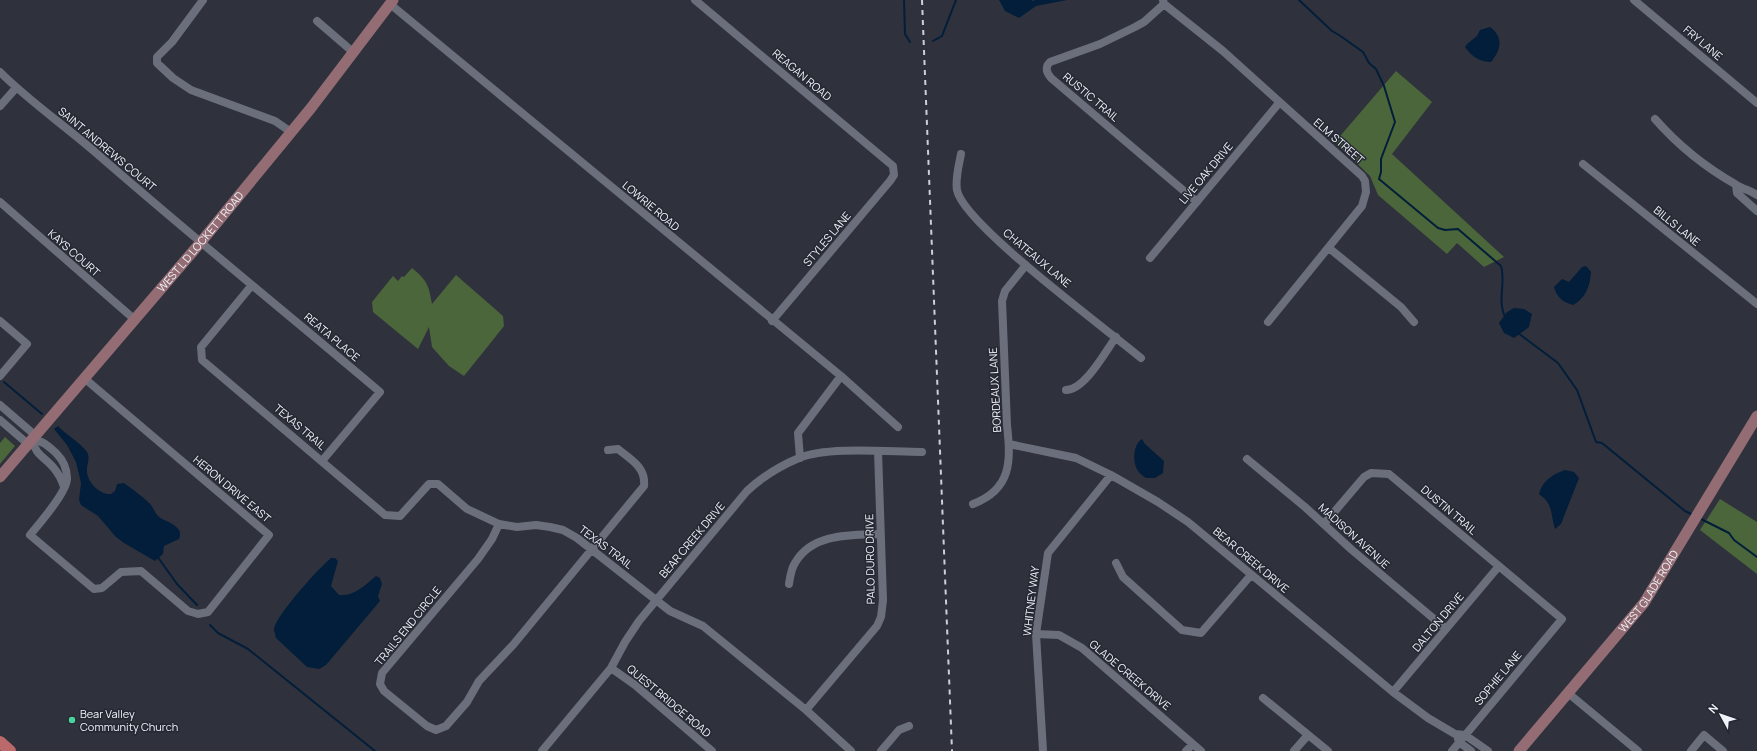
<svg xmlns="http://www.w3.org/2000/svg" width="1757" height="751" viewBox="0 0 1757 751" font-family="Manrope,sans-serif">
<rect width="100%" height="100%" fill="#2f323c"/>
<path fill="#4b663a" d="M1396,71L1432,102L1392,154L1504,257L1484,267L1457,243L1447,254L1378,195L1370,176L1335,142Z
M412,268C427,280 429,286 432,304L456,275L503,316L504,326L464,376L449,366L432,347L429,327L418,349L373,312L372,302L393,276L398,281L402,276L404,277Z
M5,437L15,446L0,464V443Z
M1720,499L1757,522V574L1700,530Z"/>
<path fill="#021e3a" d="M999,0H1031L1033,1L1035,0H1067L1036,6L1019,18L1005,11Z
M1490,27C1504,37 1501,50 1491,62C1480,62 1471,56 1465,47L1467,44L1477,36L1480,30Z
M1586,266L1591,272C1590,286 1586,298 1573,305C1563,302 1557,298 1554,287L1562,279L1569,282L1582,267Z
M1514,308L1524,309L1532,314L1529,327L1514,338L1504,333L1499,323L1507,312Z
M58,426C66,435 80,442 87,452C91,459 86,465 87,472C88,483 100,495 111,494L115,491L117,484L124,483C131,488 146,499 151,505C154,509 155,513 158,516C164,522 185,525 179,539L164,546L163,554L155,561L124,543L116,537L98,516L81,505L79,500L81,483L76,462L67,445L54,429Z
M1142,439L1145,444L1164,461L1163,473L1155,478H1146C1143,476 1140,474 1138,471C1132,463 1133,444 1142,439Z
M1565,470L1574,472L1579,478L1561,524L1555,529C1550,513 1554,505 1539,494C1542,481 1553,474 1565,470Z
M331,558H335L338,561L331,586L339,595C355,596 364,586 376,576L380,578L382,584L378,596L380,601L326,665L319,669L307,667L276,638L274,630C275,616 319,568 331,558Z"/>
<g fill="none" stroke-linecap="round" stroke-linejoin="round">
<path stroke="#021e3a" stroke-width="2" d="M904,0L905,34L910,42
M1299,0L1332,31L1339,35L1363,52L1369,63L1376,69L1384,86L1395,122L1381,159V172L1379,179L1438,228L1445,230L1458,229L1501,266C1506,282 1497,301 1505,317
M933,41L942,36L956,0
M1518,333L1558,363L1577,390L1596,442L1602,443L1685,511L1691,514
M4,382L42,414
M1701,519L1729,533L1734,540L1757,557
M157,556L177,584L197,605
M210,625L218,633L248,649L375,751"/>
<path stroke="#6b6f7b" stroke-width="8" d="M203,0L172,42L157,57V63L173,78L191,90L275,121L291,132
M695,0L893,166L894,175L890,181L772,321
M1163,0L1164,4L1144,22L1135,27L1100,44L1050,62C1045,67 1046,72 1051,78L1197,202
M1634,0L1757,103
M390,4L841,376L898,427
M1164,4L1223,51L1362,176L1365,181L1366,192L1362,206L1268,322
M317,21L353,52
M0,72C29,101 64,125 95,152C189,234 285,312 380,392L322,461
M0,106L16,88
M1655,119C1677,144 1705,167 1735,184C1742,189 1750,190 1757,195
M961,154C959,165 955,179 957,190C963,224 1108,330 1141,358
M1583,164L1757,304
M1736,185L1737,193L1757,211
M0,202L134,319
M1329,248L1401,307L1414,322
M1150,258L1279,103
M252,285L201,347L202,360L385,515L400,516L429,484H438L467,509L499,524L517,527L536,525L550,527L563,530L577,538L670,611L703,626L806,710L851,751
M0,321L27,344L0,376
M1066,390C1085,390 1105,352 1116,337
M0,405L36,436
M0,420L28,444
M1009,444L1076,458L1111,475L1158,502L1188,522L1393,692L1428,718L1455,734L1465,735L1488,751
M800,458L798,433L841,376
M1247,459L1305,507L1352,550L1446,629
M64,487C62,480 58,473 53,467C43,456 36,455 32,440C44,441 47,445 56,453C62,459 67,468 67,478C68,491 39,524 30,535L94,589L102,588L121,572L141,571L188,611L198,614L208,612L269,535L84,378
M973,504C1012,489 1011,461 1007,425L1002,301L1005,291L1026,265
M499,524L492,539L478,559L382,673L380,684L384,691L427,726L436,730L446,726L467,702L479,681L513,645L644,486C646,467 631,460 618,449L608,450
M1324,524L1364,477L1371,473L1389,474L1562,619L1452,751
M1116,563L1123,577L1182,630L1201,633L1251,575
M789,584C790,577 791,569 795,563C812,533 851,535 880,534
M1036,634L1059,635L1082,648L1201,751
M611,668L635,685L712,751
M1393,692L1499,566
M1568,693L1638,751
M1263,698L1328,751
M806,710L877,626L881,617L883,600L878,451
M1458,739L1459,742L1471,751
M542,751L611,668L625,642L639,621L747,491C762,477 780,466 799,458C828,446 890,452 922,452
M881,751L899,730L909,726
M1043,751L1036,634L1048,553L1111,475
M1186,751L1193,744
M1294,751L1308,735
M1691,751L1704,735L1723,751"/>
<g stroke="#936d73" stroke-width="11">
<path id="s1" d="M0,477L201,242L311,108L393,0"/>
<path id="s2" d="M1519,751L1644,603L1757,416"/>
</g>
<path stroke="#bb6a6b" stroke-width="12" d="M0,742L10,751"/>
<path stroke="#cdd0d8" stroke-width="2" stroke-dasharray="5 5" stroke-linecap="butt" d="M922,0L952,751"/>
</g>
<circle fill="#48d49d" stroke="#252832" stroke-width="1.5" cx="72" cy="720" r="4"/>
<g text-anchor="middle" stroke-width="3" stroke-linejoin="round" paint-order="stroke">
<g font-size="11" fill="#f0f3fa" stroke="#252832">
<text transform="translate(1703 43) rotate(40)" y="4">FRY LANE</text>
<text transform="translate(802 75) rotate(40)" y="4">REAGAN ROAD</text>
<text transform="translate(1091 97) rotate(40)" y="4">RUSTIC TRAIL</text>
<text transform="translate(1339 141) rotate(41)" y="4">ELM STREET</text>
<text transform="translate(107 149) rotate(40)" y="4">SAINT ANDREWS COURT</text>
<text transform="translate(1206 173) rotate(-50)" y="4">LIVE OAK DRIVE</text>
<text transform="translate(651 206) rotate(40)" y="4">LOWRIE ROAD</text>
<text transform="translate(1677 226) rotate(39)" y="4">BILLS LANE</text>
<text transform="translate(827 239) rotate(-50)" y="4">STYLES LANE</text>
<text dy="4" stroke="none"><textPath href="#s1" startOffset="309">WEST L D LOCKETT ROAD</textPath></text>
<text transform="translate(74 253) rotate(41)" y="4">KAYS COURT</text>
<text transform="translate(1037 258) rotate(40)" y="4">CHATEAUX LANE</text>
<text transform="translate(332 337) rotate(40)" y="4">REATA PLACE</text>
<text transform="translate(995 390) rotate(-93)" y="4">BORDEAUX LANE</text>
<text transform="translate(300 427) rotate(40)" y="4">TEXAS TRAIL</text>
<text transform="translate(232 489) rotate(40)" y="4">HERON DRIVE EAST</text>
<text transform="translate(1449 510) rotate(40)" y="4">DUSTIN TRAIL</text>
<text transform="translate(1354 536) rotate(42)" y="4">MADISON AVENUE</text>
<text transform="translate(692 540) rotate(-50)" y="4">BEAR CREEK DRIVE</text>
<text transform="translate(606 547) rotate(37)" y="4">TEXAS TRAIL</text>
<text transform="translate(870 559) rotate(-91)" y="4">PALO DURO DRIVE</text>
<text transform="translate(1251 560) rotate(40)" y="4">BEAR CREEK DRIVE</text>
<text dy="4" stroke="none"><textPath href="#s2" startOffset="206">WEST GLADE ROAD</textPath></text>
<text transform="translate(1031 601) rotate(-83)" y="4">WHITNEY WAY</text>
<text transform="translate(1438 622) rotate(-50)" y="4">DALTON DRIVE</text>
<text transform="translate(408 626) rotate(-51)" y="4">TRAILS END CIRCLE</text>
<text transform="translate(1130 675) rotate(40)" y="4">GLADE CREEK DRIVE</text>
<text transform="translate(1498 678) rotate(-50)" y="4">SOPHIE LANE</text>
<text transform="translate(669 701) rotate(40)" y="4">QUEST BRIDGE ROAD</text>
</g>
<g font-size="11" fill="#f0f3fa" stroke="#252832" text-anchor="start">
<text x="80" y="718">Bear Valley<tspan x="80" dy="13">Community Church</tspan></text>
</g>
</g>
<g transform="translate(1721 715) rotate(310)" stroke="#252832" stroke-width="3" paint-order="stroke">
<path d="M0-3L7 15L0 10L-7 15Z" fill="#f0f3fa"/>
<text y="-6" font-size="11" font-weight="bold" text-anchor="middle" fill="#f0f3fa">N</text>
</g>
</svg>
